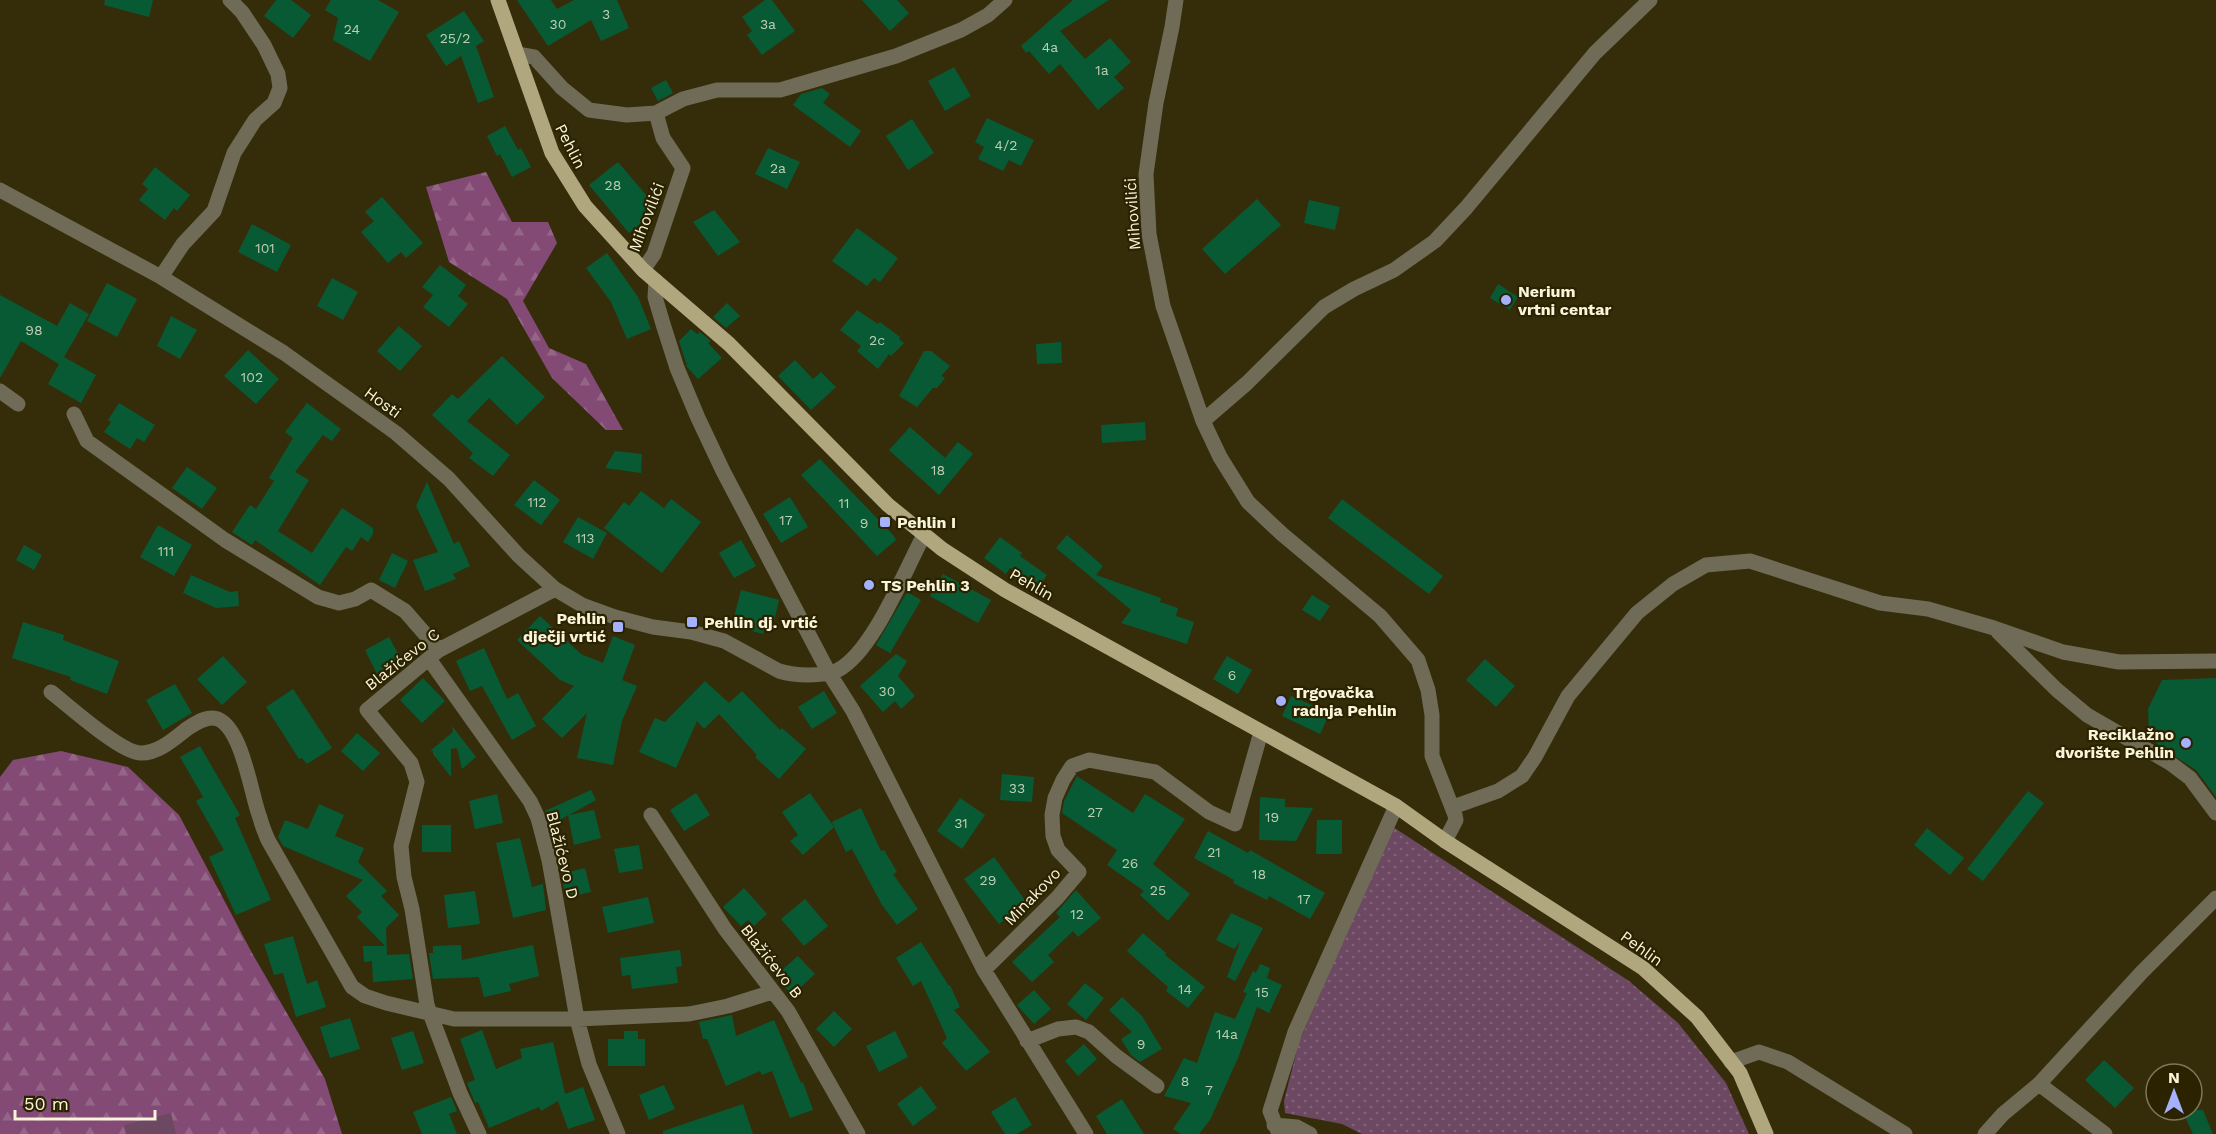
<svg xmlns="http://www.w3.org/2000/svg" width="2216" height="1134" viewBox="0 0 2216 1134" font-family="'Work Sans',sans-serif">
<defs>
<pattern id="grass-dots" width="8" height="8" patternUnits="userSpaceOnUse" patternTransform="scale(1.5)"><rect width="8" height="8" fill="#6d4863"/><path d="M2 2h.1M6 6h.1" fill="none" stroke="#836379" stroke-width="1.8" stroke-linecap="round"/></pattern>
<pattern id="forest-firs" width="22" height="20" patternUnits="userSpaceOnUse" patternTransform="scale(1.5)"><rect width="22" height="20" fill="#824a75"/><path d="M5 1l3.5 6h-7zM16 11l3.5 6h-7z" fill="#956588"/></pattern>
</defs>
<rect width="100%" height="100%" fill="#352d09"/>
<path fill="url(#grass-dots)" d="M1393,827L1629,981L1678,1023L1726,1083L1749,1134H1362L1342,1124L1285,1113L1284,1101L1299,1042Z"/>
<path fill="url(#forest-firs)" d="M486,172L512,222H548L557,243L523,301L549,348L586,364L623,430H606L552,378L507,299L449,262L426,187Z
M61,751L128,767L179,815L252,953L325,1079L342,1134H0V777L13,760Z"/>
<path fill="#6d4863" d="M171,1113L176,1134H126L124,1125Z"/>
<path fill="#085a35" d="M105,0H153L149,17L104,5Z
M276,0H291L311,15L293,38L264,16Z
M331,0H378L399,12L370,61L333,40L338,18L325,10Z
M517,0H551L557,9L574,0H617L629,28L601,41L591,20L548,46Z
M765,0H772L795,31L762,55L747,35L752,31L742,17Z
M862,0H897L909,13L890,31Z
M1073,0H1109L1060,31L1085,59L1110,38L1131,62L1114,77L1124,88L1098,110L1060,64L1049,74L1029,51L1026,53L1021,46Z
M464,11L484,41L476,46L494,97L478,103L461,56L446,66L426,35Z
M954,67L971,96L945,111L928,81Z
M666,80L673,93L658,101L651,88Z
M822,88L830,94L823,103L861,131L850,147L793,105L801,94Z
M987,118L1034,140L1021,166L1009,160L1003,171L978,159L984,147L975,142Z
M912,119L934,153L908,170L886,136Z
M505,126L518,150L521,148L531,167L512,177L500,154L497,156L487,136Z
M768,148L800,162L787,189L755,174Z
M618,162L658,209L629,233L589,185Z
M155,167L190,195L177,211L174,208L165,220L139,200L148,189L142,184Z
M382,197L423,243L406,258L401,252L388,263L361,232L374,221L365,212Z
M1257,199L1281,225L1225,274L1202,249Z
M1309,200L1340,207L1335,230L1304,223Z
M714,210L740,242L718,256L693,222Z
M252,224L291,245L277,272L238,252Z
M857,228L898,258L880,282L874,278L867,286L832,261Z
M607,253L638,297L651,329L627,339L611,302L586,268Z
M440,265L466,285L458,296L468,304L449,327L423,307L433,295L422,287Z
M332,278L358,292L343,320L317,306Z
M107,283L137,299L117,337L87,321Z
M1498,284L1518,297L1510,310L1490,298Z
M0,295L57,326L70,303L89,314L64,357L96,375L81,403L48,384L59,364L21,341L0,378Z
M727,303L740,316L726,328L713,317Z
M857,310L878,324L880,322L900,337L899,339L904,343L891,356L889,354L878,369L857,351L861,346L840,330Z
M171,316L197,330L180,359L157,346Z
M399,326L422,346L400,371L377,351Z
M691,329L697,334L700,332L711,341L708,343L722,358L698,379L687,367L686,365L688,364L686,363L679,341Z
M1061,342L1062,363L1037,364L1036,344Z
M248,350L279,379L256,404L224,376Z
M924,351H931L950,366L941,376L945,378L937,388H933L917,407L899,396Z
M502,356L545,397L517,425L489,398L467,421L510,455L493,476L469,458L473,453L432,415L452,394L458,399Z
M795,360L813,379L821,372L836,387L811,410L778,376Z
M119,403L155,425L144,442L137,438L130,449L104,432L111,422L108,420Z
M307,403L341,429L332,441L323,435L295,472L309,480L278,531L312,553L342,508L373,528V534L368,542L361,537L352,551L346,547L320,585L255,540L252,545L232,532L250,505L256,509L274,481L269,478L293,438L285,432Z
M1145,422L1146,440L1102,443L1101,425Z
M910,427L945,458L958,442L973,454L939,495L889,450Z
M615,451L642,454L641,473L605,468Z
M820,459L894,536L896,540L877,556L801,475Z
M187,467L217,488L202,509L172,488Z
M534,480L560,500L541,525L514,505Z
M427,482L454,544L459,541L470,566L453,574L456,579L425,591L413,560L438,552L416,506Z
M641,491L664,508L671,499L701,522L662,573L604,528L624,502L629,506Z
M790,497L808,527L781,543L763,514Z
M1342,499L1443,576L1429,594L1328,518Z
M578,517L607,533L593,559L563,542Z
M158,525L192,545L174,576L140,557Z
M1067,535L1103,566L1096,575L1161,598L1160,602L1178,608L1176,616L1194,622L1187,644L1121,623L1131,610L1056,548Z
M1000,537L1022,553L1020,556L1047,575L1038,588L1010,568L1006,574L984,558Z
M741,540L756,566L734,578L719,553Z
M24,545L42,555L34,570L16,560Z
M392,553L408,561L395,588L379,580Z
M943,574L991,600L978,623L930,596Z
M191,575L230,592L238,591L239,606L216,608L183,593Z
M741,590L779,600L774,621L767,619L763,634L732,625Z
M907,592L921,600L890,653L876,645Z
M1312,595L1330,606L1320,621L1302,610Z
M540,616L581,654L603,663L613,636L635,645L622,680L637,686L622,721L613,765L577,758L587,713L562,738L542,719L574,686L560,680L517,640Z
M23,622L64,635L63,640L119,661L107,694L70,680L71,677L12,658Z
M389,637L403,663L378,676L365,650Z
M484,648L507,699L518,693L536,726L512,740L482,686L470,691L456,661Z
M896,654L907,661L898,676L915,696L901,709L895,701L883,712L860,686Z
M223,656L247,682L222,705L197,679Z
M1227,656L1252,670L1238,694L1213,679Z
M1485,659L1515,686L1496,707L1466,680Z
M423,678L445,701L422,723L400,700Z
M2216,678V797L2196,770L2159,746L2149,734L2148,709L2162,680Z
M705,681L729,703L742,691L780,730L782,728L806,749L779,779L755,757L757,755L719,714L704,729L697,721L676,768L639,752L655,718L665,722Z
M175,684L192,713L163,730L146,700Z
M293,689L332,748L307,764L302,758L299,759L266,707Z
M824,691L837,713L812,729L798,707Z
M1291,696L1330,713L1320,734L1282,716Z
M452,726L476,757L462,769L457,748L451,749V777L433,754V751H430L453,732Z
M357,733L380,753L363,771L341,751Z
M200,746L240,815L235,818L271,900L236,915L209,857L224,850L196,801L203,797L180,757Z
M1002,774L1034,777L1032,802L1000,800Z
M1077,776L1133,813L1145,794L1185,819L1153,864L1190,894L1168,921L1140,895L1144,891L1107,865L1117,850L1062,813L1064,801Z
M591,790L596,800L569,815L594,810L601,838L574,845L568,815L550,826L545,811Z
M2028,791L2044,803L1983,881L1967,869Z
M696,793L710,815L684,831L670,810Z
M810,793L834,827L832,822L861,808L881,851L884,850L897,872L893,874L918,909L897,925L882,905L852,849L846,852L834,827L803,855L790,841L798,835L782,812Z
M497,794L503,823L475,829L469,801Z
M1260,797L1285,799V807L1313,808L1296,841L1259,840Z
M960,798L985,815L962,849L937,831Z
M319,804L344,815L335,836L364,848L358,862L387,891L381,896L399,915L386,928L387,955L409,954L413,979L373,982L372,961L364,962L363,946H385L357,917L362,912L346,896L363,880L283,846L278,837L285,820L308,829Z
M1317,820H1342V854H1316Z
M422,825H451V852H422Z
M1927,828L1964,858L1950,875L1914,845Z
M1208,831L1248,853L1250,850L1325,893L1310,919L1269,896L1267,900L1233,883L1234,880L1194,858Z
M520,838L532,887L543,884L546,910L513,918L496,843Z
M639,845L643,869L619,873L614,849Z
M994,857L1027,903L999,924L964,879Z
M585,868L591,892L566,898L561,874Z
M744,888L767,914L754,926L748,920L741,926L723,907Z
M1076,890L1101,918L1078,937L1073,931L1048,955L1054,962L1032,982L1012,962L1060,917L1056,913Z
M475,891L480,924L448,928L444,895Z
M648,897L654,923L608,933L602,907Z
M805,899L828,926L804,946L781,919Z
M1231,913L1263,928L1235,981L1227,977L1240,942L1234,949L1216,940Z
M1143,933L1166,953L1165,955L1205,987L1188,1008L1166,991L1168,987L1127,951Z
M293,936L307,984L317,980L326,1007L296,1017L283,973L274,975L264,944Z
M921,942L949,986L950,985L960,1007L954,1010L990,1052L966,1071L942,1043L947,1038L921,981L913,986L896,958Z
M461,945L462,960L533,945L539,976L509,984L511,991L484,997L479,977L433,979L429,953H433V946Z
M680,950L682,966L676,967L678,983L632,989L630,975L622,976L620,958Z
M798,956L815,974L792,995L775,976Z
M1260,964L1270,968L1267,978L1282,985L1269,1013L1257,1007L1238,1058L1210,1120L1199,1134H1181L1173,1129L1191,1103L1164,1096L1184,1058L1197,1063L1215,1012L1235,1019L1247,993L1243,992L1253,971L1256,973Z
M1085,983L1104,998L1086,1020L1067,1004Z
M1034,990L1051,1009L1034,1024L1017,1005Z
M1122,997L1142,1016L1162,1049L1140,1062L1131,1055L1121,1039L1132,1032L1109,1010Z
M834,1011L852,1029L834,1047L816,1029Z
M732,1015L736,1036L774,1020L801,1083L803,1082L813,1110L790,1118L772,1071L762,1075L760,1071L726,1086L707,1039H703L699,1022Z
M350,1018L360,1049L330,1058L320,1027Z
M482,1030L496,1069L522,1058L520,1049L553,1042L565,1094L583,1087L595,1120L568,1129L558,1101L541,1111L539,1107L489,1128L478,1102L475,1103L467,1083L475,1080L460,1039Z
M413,1031L424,1063L402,1070L391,1038Z
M624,1031H638V1039H645V1066H608V1039H624Z
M895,1031L908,1057L879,1072L866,1046Z
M1084,1044L1097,1059L1078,1076L1065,1061Z
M2104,1060L2134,1088L2115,1108L2085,1080Z
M664,1085L675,1109L649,1120L639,1095Z
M921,1086L937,1108L913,1126L897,1104Z
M451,1097L457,1111L449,1114L457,1134H422L413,1112Z
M1015,1097L1032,1125L1017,1134H1005L991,1112Z
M1122,1099L1144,1134H1107L1096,1116Z
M743,1104L753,1134H663V1131Z
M2182,1110H2203L2213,1134H2193Z"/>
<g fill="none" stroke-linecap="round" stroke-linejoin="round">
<path stroke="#6f6b57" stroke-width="15" d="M1176,0L1172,27L1156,103L1146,174L1149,234L1163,306L1203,421L1220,457L1248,502L1282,534L1380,616L1418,660L1428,690L1432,715V756L1455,815L1456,820L1445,841
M517,54L534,57L562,88L589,110L627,115L656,113L683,99L717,90H780L896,56L961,30L988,15L1005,0
M0,190L161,277L284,353L396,433L449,479L519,556L555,589L582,605L615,617L653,627L691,632L724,641L779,671C795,676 823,677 838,670C873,652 905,570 924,535
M643,270L654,254L683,168L663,138L656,113
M161,277L183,244L214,211L234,153L255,120L274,103L280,88L278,74L264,45L242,12L230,0
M656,281L655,297L663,324L677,368L698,418L723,471L829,673L853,711L984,970L1086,1134
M0,391L18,404
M74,414L87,441L225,540L318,597L339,603L355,599L371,590L405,611L439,650
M1203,421L1247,383L1324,307L1354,289L1394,270L1435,241L1466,208L1595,53L1650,0
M1998,632L2057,690L2087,715L2170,763L2190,778L2216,813
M429,659L530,801L538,818L549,860L577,1019L589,1064L618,1134
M51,692C69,706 120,752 140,753C158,754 175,738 188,728C196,723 208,715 218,719C243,730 251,795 260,818C262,826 265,833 268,840L352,987L365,996L386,1003L454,1019H577L689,1014L728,1006L772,992
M1453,807L1498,791L1522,776L1535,757L1568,696L1637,613L1673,584L1706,565L1750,561L1880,603L1928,609L1994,628L2063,652L2119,662L2216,661
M651,815L725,929L788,1011L858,1134
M984,970L1057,898L1079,872L1058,850L1053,836L1052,815L1055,798L1063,780L1072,766L1089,760L1155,772L1209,812L1235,824L1261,732
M1027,1041L1058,1029L1076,1027L1089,1032L1116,1056L1157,1086
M1731,1062L1759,1052L1788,1062L1905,1134
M2039,1084L2105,1134
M1274,1125L1297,1127L1310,1134
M479,1134L460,1093L427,1005L412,909L404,877L401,846L417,782L411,763L367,710L439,650L555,589
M1279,1134L1270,1111L1295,1032L1396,806
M1985,1134L2003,1114L2039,1084L2142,972L2216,898"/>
<path stroke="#b1a77f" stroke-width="15" d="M498,0L552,153L585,206L643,270L729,344L888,505L942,549L1005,590L1396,806L1445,841L1643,968L1697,1017L1740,1073L1766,1134"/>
</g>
<g fill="#a5b1fc" stroke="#2b2300" stroke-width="2">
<circle cx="1506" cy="300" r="6"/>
<rect x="879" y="516" width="12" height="12" rx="3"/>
<circle cx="869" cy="585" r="6"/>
<rect x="686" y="616" width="12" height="12" rx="3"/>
<rect x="612" y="621" width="12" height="12" rx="3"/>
<circle cx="1281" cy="701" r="6"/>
<circle cx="2186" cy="743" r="6"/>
</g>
<g text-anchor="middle" stroke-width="4.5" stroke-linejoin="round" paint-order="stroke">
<g font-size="14" fill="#beceb2">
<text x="606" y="19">3</text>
<text x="558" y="29">30</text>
<text x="768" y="29">3a</text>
<text x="352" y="34">24</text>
<text x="455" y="43">25/2</text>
<text x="1050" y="52">4a</text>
<text x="1102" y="75">1a</text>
<text x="1006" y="150">4/2</text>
<text x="778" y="173">2a</text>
<text x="613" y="190">28</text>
<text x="265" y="253">101</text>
<text x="34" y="335">98</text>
<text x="877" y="345">2c</text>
<text x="252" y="382">102</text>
<text x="938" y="475">18</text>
<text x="537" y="507">112</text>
<text x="844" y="508">11</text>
<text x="786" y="525">17</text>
<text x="864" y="528">9</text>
<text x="585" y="543">113</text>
<text x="166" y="556">111</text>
<text x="1232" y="680">6</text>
<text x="887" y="696">30</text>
<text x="1017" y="793">33</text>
<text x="1095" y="817">27</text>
<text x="1272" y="822">19</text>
<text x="961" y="828">31</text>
<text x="1214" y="857">21</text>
<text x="1130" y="868">26</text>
<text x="1259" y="879">18</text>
<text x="988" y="885">29</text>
<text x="1158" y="895">25</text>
<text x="1304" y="904">17</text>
<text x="1077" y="919">12</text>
<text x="1185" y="994">14</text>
<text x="1262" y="997">15</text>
<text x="1227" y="1039">14a</text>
<text x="1141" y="1049">9</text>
<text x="1185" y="1086">8</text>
<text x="1209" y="1095">7</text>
</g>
<g font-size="16" fill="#faf4db" stroke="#2b2300">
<text transform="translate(571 146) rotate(63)" y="6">Pehlin</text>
<text transform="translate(1132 214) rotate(-94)" y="6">Mihovilići</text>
<text transform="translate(646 217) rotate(-69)" y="6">Mihovilići</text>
<text transform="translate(383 402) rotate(36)" y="6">Hosti</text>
<text transform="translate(1032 584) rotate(30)" y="6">Pehlin</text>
<text transform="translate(402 659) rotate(-38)" y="6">Blažićevo C</text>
<text transform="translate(563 855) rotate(76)" y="6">Blažićevo D</text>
<text transform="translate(1032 896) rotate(-46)" y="6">Minakovo</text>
<text transform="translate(1642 948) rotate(36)" y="6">Pehlin</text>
<text transform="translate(772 961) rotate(52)" y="6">Blažićevo B</text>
</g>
<g font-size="16" font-weight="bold" fill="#faf4db" stroke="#2b2300" text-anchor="start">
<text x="1518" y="297">Nerium<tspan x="1518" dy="18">vrtni centar</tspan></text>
<text x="897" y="528">Pehlin I</text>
<text x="881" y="591">TS Pehlin 3</text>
<text x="606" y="624" text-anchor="end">Pehlin<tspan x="606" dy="18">dječji vrtić</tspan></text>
<text x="704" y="628">Pehlin dj. vrtić</text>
<text x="1293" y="698">Trgovačka<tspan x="1293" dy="18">radnja Pehlin</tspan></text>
<text x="2174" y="740" text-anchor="end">Reciklažno<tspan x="2174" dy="18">dvorište Pehlin</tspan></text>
</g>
</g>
<g transform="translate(2174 1092)"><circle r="28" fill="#2b2300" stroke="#7e7758" stroke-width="1.5"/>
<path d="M0-4.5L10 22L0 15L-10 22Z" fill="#a5b1fc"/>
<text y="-9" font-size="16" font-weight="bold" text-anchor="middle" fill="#faf4db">N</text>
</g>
<path d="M15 1110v9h140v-9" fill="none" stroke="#faf4db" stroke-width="3"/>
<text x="24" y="1110" font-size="18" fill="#faf4db" stroke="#2b2300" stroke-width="4.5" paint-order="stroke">50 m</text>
</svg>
